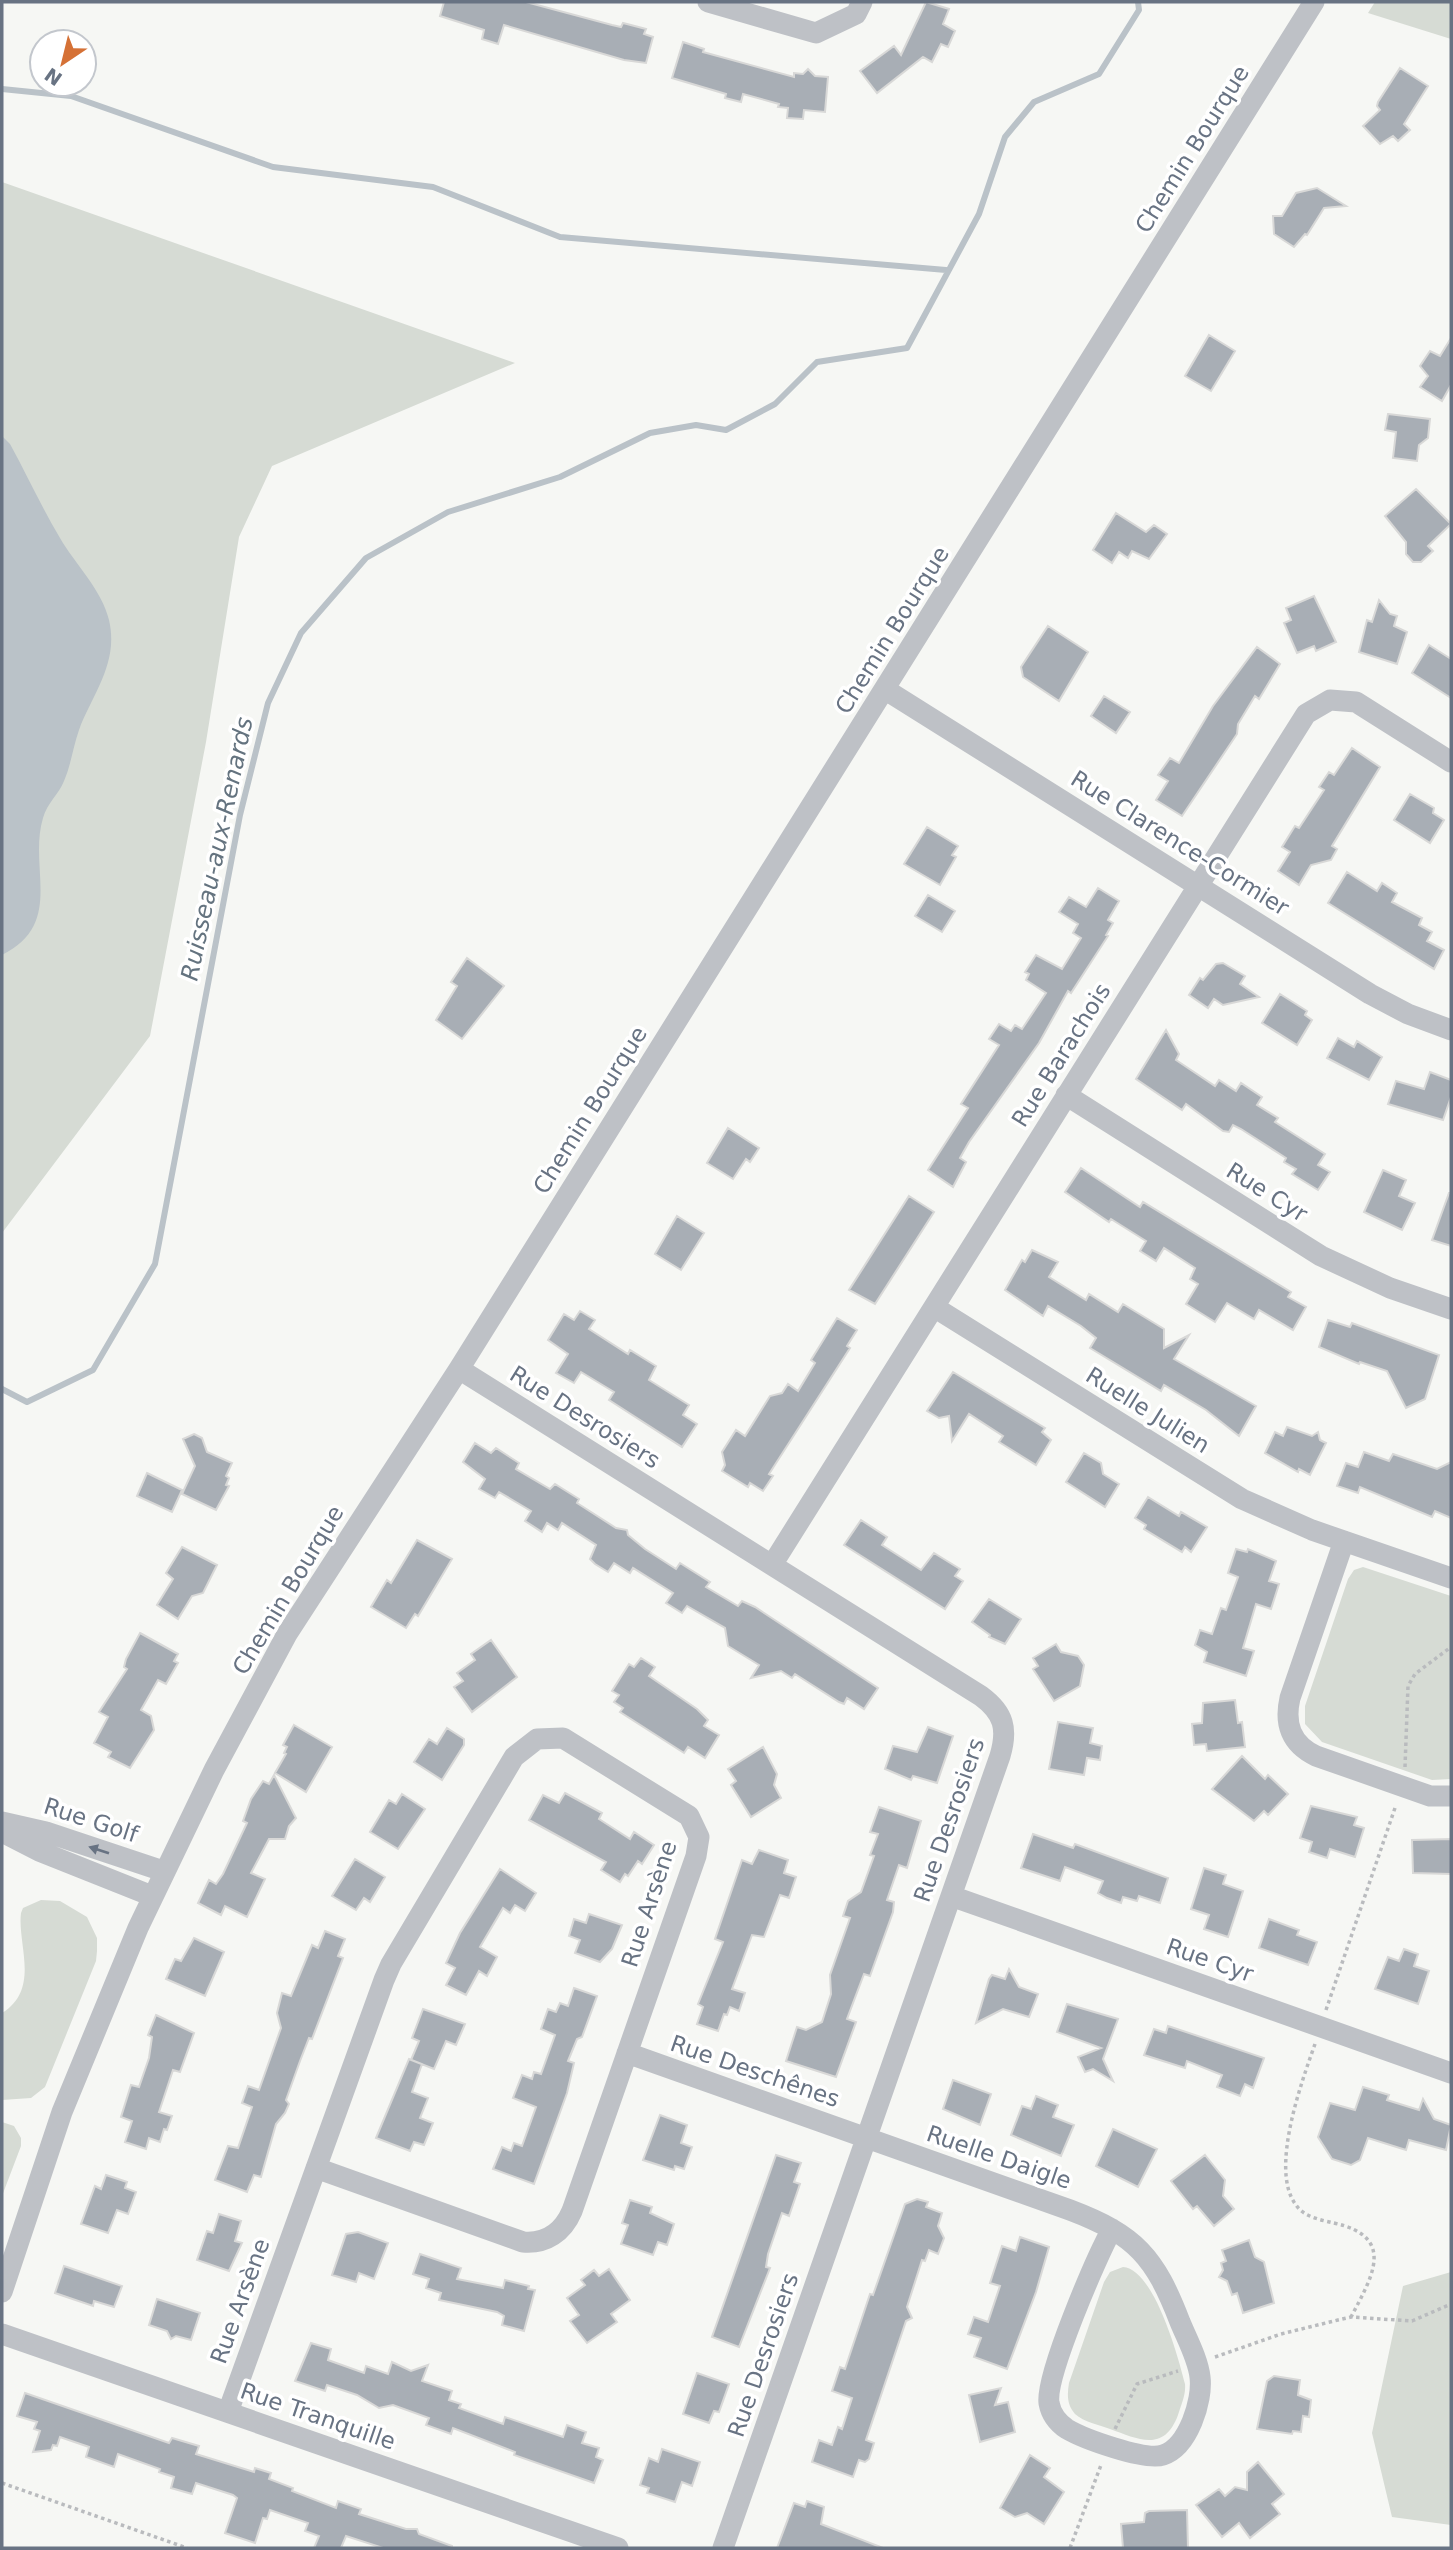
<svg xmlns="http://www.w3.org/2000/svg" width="1453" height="2550" viewBox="0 0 1453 2550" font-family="'DejaVu Sans',sans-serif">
<rect width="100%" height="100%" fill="#f6f7f4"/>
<path fill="#d6dbd4" d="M1375,2H1451V39L1368,13Z
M2,182L515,363L272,466L239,537L206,742L150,1036L2,1233Z
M1363,1567L1451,1596V1779L1432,1780L1322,1742L1305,1724V1706L1348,1579L1354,1570Z
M41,1900L60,1901L87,1917L97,1938V1951L96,1961L45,2087L31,2098L2,2100V2013C41,1989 17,1944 21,1913L23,1908Z
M2,2122L14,2126L21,2138V2146L2,2196Z
M1123,2267C1154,2269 1178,2356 1185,2384C1186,2395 1181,2405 1178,2415C1164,2453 1138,2439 1110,2429C1099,2425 1084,2422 1075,2414C1067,2405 1067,2395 1069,2383L1104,2282L1110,2272Z
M1451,2272V2525L1392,2517L1372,2433L1403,2286Z"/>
<path fill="#bac2c8" d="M2,436L10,444C27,475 42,508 60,538C75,564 102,590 109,620C119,663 93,693 79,730C73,747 71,765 64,781C59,794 47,803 43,818C28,868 65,924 2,955Z"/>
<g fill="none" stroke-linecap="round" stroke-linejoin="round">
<path stroke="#bac2c8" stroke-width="6" d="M2,89L71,96L273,167L433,187L560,237L946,270
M2,1389L27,1402L93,1370L155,1264L240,815L268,703L301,633L366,558L448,512L560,477L650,433L696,425L726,430L775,404L817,362L907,348L979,214L1005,137L1034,102L1099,74L1139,10L1138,2"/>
</g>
<path fill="#a8aeb5" stroke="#d8d8d7" stroke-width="2" d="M444,2H526L612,25L621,27L623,23L646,29L644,34L653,37L646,63L624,60L504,25L498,44L482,39L484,30L440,16Z
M926,2L949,9L943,24L955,31L948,47L941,44L932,62L923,57L877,93L860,71L894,46L901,55Z
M683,42L704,49L703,52L794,77V73L803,74L808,69L815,76L828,77L825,112L804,110L803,119L787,118L788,108L778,107L779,104L743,94L741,102L725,98L726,94L672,78Z
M1400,68L1428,86L1404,124L1410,130L1398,141L1393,136L1380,144L1363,126L1380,110L1377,106L1378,102Z
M1317,188L1346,206L1324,208L1307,235L1305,234L1294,247L1274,234L1273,216H1282L1296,193Z
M1209,335L1235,351L1211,391L1185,376Z
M1451,338V385L1442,401L1420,387L1428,376L1420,366L1430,351L1440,356Z
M1388,414L1430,419L1428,438L1419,445L1417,461L1393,458L1396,432L1385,430Z
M1416,489L1451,524L1428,546L1433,551L1421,562H1413L1406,554V542L1385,516Z
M1116,513L1146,532L1154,525L1167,534L1149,559L1132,551L1128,558L1119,552L1112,563L1093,550Z
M1314,596L1336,642L1316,651L1314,646L1297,653L1284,623L1291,620L1286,608Z
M1379,600L1390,614L1397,616L1394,626L1407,632L1397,664L1359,652L1367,620L1372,622Z
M1048,626L1088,652L1059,701L1023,677L1021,667Z
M1429,645L1451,659V698L1412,673Z
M1257,647L1280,664L1259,699L1255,696L1238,724L1237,734L1182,816L1156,800L1168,781L1158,775L1170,758L1179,763L1213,706Z
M1104,696L1130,712L1116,733L1091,716Z
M1352,748L1380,767L1332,846L1337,849L1331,860L1311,865L1299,885L1278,871L1290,852L1282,847L1295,826L1299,828L1324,790L1319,787L1329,772L1334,775Z
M1410,794L1434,808L1433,813L1444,820L1430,843L1394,820Z
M927,827L958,846L952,855L956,857L940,885L904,864Z
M1347,872L1377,891L1382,883L1397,893L1392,902L1422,918L1419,925L1432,932L1427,941L1444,950L1434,969L1328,903Z
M1098,888L1119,901L1108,920L1113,923L1106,935L1108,936L1071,993L1068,991L1039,1043L969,1142L960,1158L966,1162L953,1187L928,1170L968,1108L961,1104L999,1045L989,1039L999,1024L1011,1031L1015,1025L1022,1029L1046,993L1026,980L1029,974L1025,972L1036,955L1062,969L1081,938L1073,933L1078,924L1059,912L1069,897L1086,907Z
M928,895L955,911L942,932L915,916Z
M467,958L504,986L462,1039L436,1020L457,986L451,982Z
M1223,963L1245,976L1240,984L1259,997L1223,1005L1214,999L1208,1008L1189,995L1200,978L1203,980L1216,964Z
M1280,994L1307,1011L1305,1015L1312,1020L1297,1045L1262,1023Z
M1166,1030L1179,1054L1176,1060L1215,1086L1219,1080L1236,1091L1241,1083L1262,1097L1257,1105L1278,1118L1275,1122L1325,1154L1318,1165L1330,1172L1318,1190L1292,1174L1296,1169L1284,1162L1286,1158L1241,1129L1233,1125L1229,1132L1223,1131L1186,1104L1182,1110L1136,1079Z
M1338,1038L1354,1047L1357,1041L1382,1057L1369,1080L1327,1058Z
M1430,1072L1451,1080V1097L1443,1120L1388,1104L1396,1081L1424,1089Z
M728,1128L759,1148L750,1162L746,1159L733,1179L707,1163Z
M1081,1168L1140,1207L1143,1202L1291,1292L1288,1297L1306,1307L1293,1330L1259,1310L1254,1319L1227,1303L1215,1322L1186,1304L1198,1284L1190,1279L1195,1268L1164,1248L1156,1261L1140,1251L1146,1241L1111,1219L1109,1222L1065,1192Z
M1383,1170L1406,1180L1399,1196L1415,1203L1402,1230L1364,1212Z
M1449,1193H1451V1246L1432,1240Z
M909,1196L934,1212L875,1304L849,1290Z
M677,1216L704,1233L681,1270L655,1254Z
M1032,1250L1058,1262L1049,1277L1086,1300L1089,1294L1118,1312L1123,1304L1164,1329V1348L1189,1335L1174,1359L1256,1406L1239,1436L1206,1410L1164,1385L1161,1391L1090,1348L1096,1338L1081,1326L1048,1306L1043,1316L1005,1290L1022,1260L1025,1262Z
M580,1311L595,1320L589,1329L628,1354L630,1350L656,1366L649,1380L689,1405L683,1415L697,1424L682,1447L609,1400L614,1392L581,1372L574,1383L556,1373L568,1354L548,1340L564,1314L574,1320Z
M837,1318L857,1330L847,1346L850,1348L769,1474L773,1476L763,1491L750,1483L748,1487L722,1471L725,1465L722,1452L736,1430L745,1436L770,1396L782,1393L788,1384L798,1391L815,1363L811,1360Z
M1328,1320L1350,1327L1352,1323L1439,1355L1425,1399L1406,1408L1387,1371L1360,1362L1359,1364L1319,1347Z
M953,1372L1045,1428L1042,1432L1051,1440L1036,1465L999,1442L1003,1436L969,1414L952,1441L949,1416L939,1418L927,1411Z
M1287,1427L1312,1436L1318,1432L1320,1440L1326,1443L1310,1475L1299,1469L1298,1472L1265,1453L1275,1432L1283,1436Z
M194,1434L202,1438L207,1452L232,1463L226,1476L229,1478L226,1485L229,1486L216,1510L182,1494L195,1466L183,1439Z
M475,1443L491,1453L496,1448L519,1463L516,1469L550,1489L555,1484L579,1499L577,1503L616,1528L627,1530L628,1535L645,1549L676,1569L680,1563L710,1582L706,1587L738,1606L742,1601L755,1607L878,1688L864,1709L847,1698L844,1704L839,1702L795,1674L792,1678L781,1671L751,1678L759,1665L728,1646L725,1628L687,1606L682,1613L666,1603L673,1593L633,1568L630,1573L614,1563L608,1572L595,1564L590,1559L596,1545L562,1523L558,1530L547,1523L542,1532L525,1521L531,1511L499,1492L495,1498L479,1489L485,1479L463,1462Z
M1364,1452L1389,1461L1393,1454L1437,1469L1451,1462V1518L1435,1511L1432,1517L1360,1487L1358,1493L1337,1486L1346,1463L1358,1467Z
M1084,1453L1101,1463L1103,1474L1119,1484L1105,1507L1066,1482Z
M147,1473L182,1490L172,1512L137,1496Z
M1148,1497L1179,1516L1181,1512L1207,1527L1191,1552L1185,1547L1182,1552L1144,1529L1146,1525L1135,1518Z
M861,1520L887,1537L882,1545L921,1570L934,1553L960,1569L955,1576L963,1581L945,1609L844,1545Z
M417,1540L452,1559L418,1616L415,1614L406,1628L371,1607L387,1580L391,1583Z
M182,1547L217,1565L203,1593L192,1596L178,1619L157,1605L173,1579L166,1573Z
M1236,1549L1247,1552L1248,1549L1276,1561L1269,1581L1279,1584L1271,1609L1256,1604L1243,1648L1254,1651L1246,1676L1204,1662L1207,1652L1195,1645L1200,1630L1212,1634L1221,1608L1226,1610L1238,1577L1228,1573Z
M989,1599L1021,1619L1005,1644L989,1637L990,1635L972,1622Z
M140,1633L178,1654L174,1661L178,1663L166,1684L158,1680L141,1710L151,1716L154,1730L130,1768L108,1757L111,1752L94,1743L108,1717L99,1712L127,1669L124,1667L126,1659Z
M491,1640L517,1677L472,1712L454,1687L463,1681L457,1673L475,1660L471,1654Z
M1056,1644L1061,1652L1078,1656L1084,1665L1080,1686L1054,1701L1033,1669L1038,1666L1033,1658Z
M641,1658L655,1667L649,1676L697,1709L708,1720L704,1726L719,1735L705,1758L688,1747L684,1753L620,1712L623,1708L614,1702L619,1695L612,1691L629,1664L634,1667Z
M1235,1700L1238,1723L1242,1722L1245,1747L1207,1751L1206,1744L1194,1745L1192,1724L1202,1723L1203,1703Z
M1058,1722L1093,1728L1090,1743L1102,1746L1100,1760L1087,1758L1084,1775L1049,1769Z
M294,1725L332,1747L306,1792L275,1773L286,1754L284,1753L287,1747L283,1745Z
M928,1727L953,1736L937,1783L913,1776L911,1780L885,1769L893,1746L917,1752Z
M447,1728L464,1739V1745L442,1780L414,1762L429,1739L437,1744Z
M763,1747L777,1774L774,1785L781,1798L751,1817L731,1785L736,1781L728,1769Z
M1242,1756L1265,1779L1268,1775L1288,1794L1268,1815L1264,1811L1254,1821L1212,1789Z
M274,1775L296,1818L289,1826L285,1839H269L251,1873L265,1879L247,1917L225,1906L221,1915L198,1903L209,1880L216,1884L223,1874L247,1823L243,1821L251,1799L263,1781L269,1784Z
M565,1793L602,1813L599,1819L630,1839L634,1832L654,1845L642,1864L638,1861L628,1876L625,1874L620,1882L601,1870L606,1862L529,1820L543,1795L559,1803Z
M402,1794L425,1809L398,1849L370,1832L389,1800L396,1804Z
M1311,1806L1357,1817L1354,1825L1364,1828L1355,1857L1330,1849L1327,1858L1309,1852L1312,1842L1300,1838Z
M879,1807L921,1821L907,1868L899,1865L887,1900L894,1902L893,1912L870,1976L864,1974L847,2019L856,2022L836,2077L786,2061L797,2027L806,2030L822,2022L831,1994L830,1975L850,1918L843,1916L848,1901L861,1892L874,1856L870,1855L878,1834L870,1832Z
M1033,1834L1073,1848L1075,1844L1168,1878L1160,1903L1139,1896L1137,1901L1123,1897L1121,1903L1107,1898L1098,1893L1103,1881L1065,1867L1060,1881L1021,1868Z
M1451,1839V1874L1413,1873L1412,1840Z
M759,1850L788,1860L784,1873L796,1877L789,1898L780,1895L764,1937L752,1935L732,1989L745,1993L739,2011L730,2007L727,2015L724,2014L718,2031L697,2024L703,2007L698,2004L723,1942L715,1939L742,1860L752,1864Z
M355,1859L385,1877L370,1902L364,1898L356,1910L332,1896Z
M1204,1868L1226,1875L1223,1884L1243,1891L1228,1937L1204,1929L1209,1915L1191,1909Z
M500,1869L536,1893L525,1911L515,1905L510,1913L503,1908L480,1947L497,1957L487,1976L479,1971L466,1995L446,1985L455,1968L446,1963L460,1933Z
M589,1914L622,1925L612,1949L600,1962L575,1953L580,1940L569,1936L574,1919L586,1923Z
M1269,1919L1299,1930L1297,1935L1317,1942L1308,1965L1259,1948Z
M325,1931L345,1939L338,1956L343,1958L312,2039L309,2038L300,2061L286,2100L289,2104L285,2113L276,2124L261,2177L254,2175L247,2192L215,2180L228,2146L238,2148L252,2107L242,2103L248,2086L259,2090L281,2028L277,2013L282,1993L291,1996L312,1945L318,1948Z
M194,1938L224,1952L205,1996L166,1979L175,1959L181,1961Z
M1404,1949L1418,1954L1414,1966L1429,1971L1418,2004L1375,1989L1388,1957L1399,1961Z
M1009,1969L1019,1987L1038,1994L1029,2017L1003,2009L976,2023L989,1979L992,1975L1005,1979Z
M574,1988L597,1996L582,2037L577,2039L568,2061L574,2063L567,2093L534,2184L493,2169L502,2147L511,2151L514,2143L522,2146L536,2107L513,2098L522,2075L532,2079L534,2072L541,2074L555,2035L541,2029L548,2009L556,2012L560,2003L568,2006Z
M1067,2004L1118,2019L1103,2059L1113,2081L1093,2069L1085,2072L1078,2057L1101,2048L1057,2032Z
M423,2009L465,2024L456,2045L446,2041L434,2069L411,2060L419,2041L412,2038Z
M156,2015L194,2033L180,2072L173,2070L159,2112L172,2116L167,2130L164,2129L160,2142L149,2138L146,2149L125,2142L132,2121L121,2117L131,2085L139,2087L149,2058L152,2037L148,2035Z
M1168,2026L1264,2058L1253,2088L1245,2084L1240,2096L1217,2087L1222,2075L1187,2061L1185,2068L1144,2055L1154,2029L1166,2033Z
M409,2059L422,2064L412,2092L428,2098L420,2118L433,2123L424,2145L414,2142L410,2151L376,2138Z
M953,2080L991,2094L980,2125L943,2109Z
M1363,2087L1389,2095L1387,2100L1419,2110L1423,2099L1434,2119L1451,2125L1446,2150L1409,2140L1406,2150L1368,2138L1360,2160L1351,2165L1332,2159L1318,2137L1330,2103L1355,2110Z
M1036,2096L1058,2105L1053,2117L1074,2125L1061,2156L1011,2135L1022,2106L1031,2109Z
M660,2115L687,2125L681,2143L692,2147L684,2169L675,2166L674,2170L643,2160Z
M1113,2129L1157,2149L1138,2187L1096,2166Z
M776,2155L801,2163L794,2182L800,2184L789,2216L782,2213L768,2254L766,2267L770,2268L739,2347L712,2337Z
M1205,2155L1225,2180L1223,2196L1234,2209L1214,2226L1197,2206L1193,2209L1171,2181Z
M106,2175L127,2182L125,2188L136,2192L128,2214L117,2210L108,2233L81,2224L95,2186L101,2189Z
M917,2199L928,2202L926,2207L942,2213L938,2226L944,2238L938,2254L929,2250L925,2261L922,2260L907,2307L912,2318L906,2321L866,2440L874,2443L869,2459L865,2462L859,2460L853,2477L812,2462L819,2440L832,2445L838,2427L842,2429L852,2398L832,2391L840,2367L845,2369L870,2294L873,2295L905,2204Z
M630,2200L652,2207L650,2213L674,2224L667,2245L658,2242L653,2255L621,2244L628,2225L622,2223Z
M219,2214L241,2221L235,2241L242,2243L229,2271L197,2260L207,2231L213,2233Z
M358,2232L388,2243L374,2279L359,2273L356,2282L332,2275L346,2234Z
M1020,2237L1049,2247L1036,2292L1007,2369L974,2357L981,2338L968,2334L974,2317L988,2322L1000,2286L990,2283L1002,2246L1016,2251Z
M1249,2240L1255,2257L1264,2262L1274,2303L1243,2313L1237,2293L1232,2295L1227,2281L1219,2277L1223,2270L1221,2263L1226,2261L1222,2250Z
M420,2254L461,2268L457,2279L503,2288L505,2280L529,2286L528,2289L535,2290L524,2331L502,2325L504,2316L497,2312L439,2300L441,2293L426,2288L429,2279L413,2274Z
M64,2266L122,2286L114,2307L94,2301L93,2306L55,2293Z
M609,2269L630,2300L611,2314L617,2322L587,2343L570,2321L579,2315L567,2298L585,2285L581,2280L594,2270L599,2276Z
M157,2299L200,2313L191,2340L176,2336L171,2339L167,2331L149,2325Z
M311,2343L331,2349L328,2360L364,2373L366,2366L388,2374L392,2362L411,2371L428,2365L422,2381L452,2391L449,2400L461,2404L459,2408L503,2424L505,2417L563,2437L567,2425L586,2432L582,2443L599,2448L596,2457L603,2460L594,2483L514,2455L515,2452L453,2428L451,2434L426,2425L429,2418L393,2405L379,2408L357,2395L327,2385L325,2391L295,2381Z
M697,2373L729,2384L719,2412L714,2411L709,2423L683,2414Z
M1274,2376L1300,2380L1298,2395L1311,2400L1309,2417L1303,2416L1301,2432L1293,2431L1292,2434L1257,2429L1267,2381Z
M1001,2388L995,2405L1008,2402L1015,2432L980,2442L969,2395Z
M25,2393L169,2443L172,2438L199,2446L196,2454L254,2472L255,2468L271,2473L269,2479L293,2488L292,2491L336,2508L338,2501L361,2509L359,2514L406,2529H417L419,2534L452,2546V2548H383L346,2536L341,2548H314L319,2536L305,2531L308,2523L270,2510L267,2519L263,2518L255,2543L225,2533L237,2498L233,2495L196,2483L192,2494L171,2488L174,2477L159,2472L160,2469L118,2454L114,2467L86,2457L89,2447L60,2437L57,2446L53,2445L51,2450L33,2452L40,2431L34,2429L37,2422L17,2416Z
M662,2449L700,2462L692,2486L682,2482L675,2502L647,2493L649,2488L640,2485L649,2458L658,2462Z
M1030,2455L1050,2468L1044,2477L1064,2492L1044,2524L1027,2513L1015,2517L1000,2508Z
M1258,2462L1284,2494L1272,2504L1280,2514L1250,2538L1239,2523L1222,2537L1196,2505L1219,2489L1225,2496L1235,2487L1247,2490V2472Z
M807,2501L824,2507L821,2524L883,2548H777L794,2503L805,2507Z
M1187,2510L1188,2548H1123L1121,2524L1144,2522L1145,2513L1149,2511Z"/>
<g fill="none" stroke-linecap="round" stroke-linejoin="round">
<path stroke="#b9bbbe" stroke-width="3.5" stroke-dasharray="3.5 3.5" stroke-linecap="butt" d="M1405,1767L1408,1686L1415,1674L1451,1647
M1326,2010L1396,1805
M1315,2044C1302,2081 1269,2170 1296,2205C1304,2217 1321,2220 1334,2223C1397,2237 1372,2277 1351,2317
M1215,2357L1281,2334L1338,2320L1351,2317L1412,2321L1451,2304
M1115,2429L1137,2384L1178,2371
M2,2483L187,2548
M1070,2548L1101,2465"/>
<path stroke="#bec1c6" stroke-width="21" d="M708,2L816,33L856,14L862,2
M886,690L1370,994L1408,1014L1451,1030
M1066,1095L1321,1256L1390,1288L1451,1309
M934,1307L1242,1499L1312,1530L1451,1578
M459,1369L981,1696C1004,1713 1008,1729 1000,1756L723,2548
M1344,1541L1290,1698C1284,1724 1291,1744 1316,1756L1430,1796H1451
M772,1565L1306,714L1330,700L1356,702L1451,762
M2,1822L46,1832L163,1871
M2,1832L39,1851L152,1896
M951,1896L1451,2073
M627,2053L1070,2210C1136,2235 1155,2257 1180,2322C1187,2339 1198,2359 1200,2377C1203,2401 1188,2447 1163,2455C1145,2461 1084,2439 1067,2429C1058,2423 1051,2414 1049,2403C1045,2376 1097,2256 1112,2229
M2,2292L62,2112L138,1928L214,1770L287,1634L459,1369L1314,2
M2,2334L618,2548
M228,2412L384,1980L391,1964L514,1757L537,1739L563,1738L689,1816L699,1837L696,1856L572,2211C563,2232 546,2244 523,2242L316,2168"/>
</g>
<defs><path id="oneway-solid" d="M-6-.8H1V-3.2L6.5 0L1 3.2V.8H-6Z" transform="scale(1.75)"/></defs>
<use fill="#687383" href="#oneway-solid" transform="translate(99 1850) rotate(-162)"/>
<g text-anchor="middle" stroke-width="7" stroke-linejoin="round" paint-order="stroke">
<g font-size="23" fill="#687383" stroke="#fff">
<text transform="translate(1192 149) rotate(-58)" y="8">Chemin Bourque</text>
<text transform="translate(892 630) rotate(-58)" y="8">Chemin Bourque</text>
<text transform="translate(1180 843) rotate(32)" y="8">Rue Clarence-Cormier</text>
<text transform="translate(1061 1055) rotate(-58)" y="8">Rue Barachois</text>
<text transform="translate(590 1110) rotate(-58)" y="8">Chemin Bourque</text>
<text transform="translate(1267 1192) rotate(32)" y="8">Rue Cyr</text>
<text transform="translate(1148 1410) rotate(32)" y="8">Ruelle Julien</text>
<text transform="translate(585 1417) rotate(32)" y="8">Rue Desrosiers</text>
<text transform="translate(288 1590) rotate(-59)" y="8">Chemin Bourque</text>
<text transform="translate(91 1820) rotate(18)" y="8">Rue Golf</text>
<text transform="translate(949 1820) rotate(-71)" y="8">Rue Desrosiers</text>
<text transform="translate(649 1904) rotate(-72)" y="8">Rue Arsène</text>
<text transform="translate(1210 1960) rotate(19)" y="8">Rue Cyr</text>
<text transform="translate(755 2071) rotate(19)" y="8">Rue Deschênes</text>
<text transform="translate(999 2157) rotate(19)" y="8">Ruelle Daigle</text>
<text transform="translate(240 2301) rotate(-70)" y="8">Rue Arsène</text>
<text transform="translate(763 2355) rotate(-71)" y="8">Rue Desrosiers</text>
<text transform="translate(318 2416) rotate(19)" y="8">Rue Tranquille</text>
</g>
<g font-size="24" font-style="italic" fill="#64737f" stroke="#fff">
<text transform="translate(217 849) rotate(-78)" y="8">Ruisseau-aux-Renards</text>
</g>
</g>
<rect width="1453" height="2550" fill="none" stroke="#687383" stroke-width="7"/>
<g transform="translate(63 63) rotate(215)"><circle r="33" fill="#ffffff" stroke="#c3c7cd" stroke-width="2"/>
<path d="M0-5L12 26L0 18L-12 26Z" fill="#d57136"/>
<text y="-10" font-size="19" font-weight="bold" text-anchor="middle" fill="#687383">N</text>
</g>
</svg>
